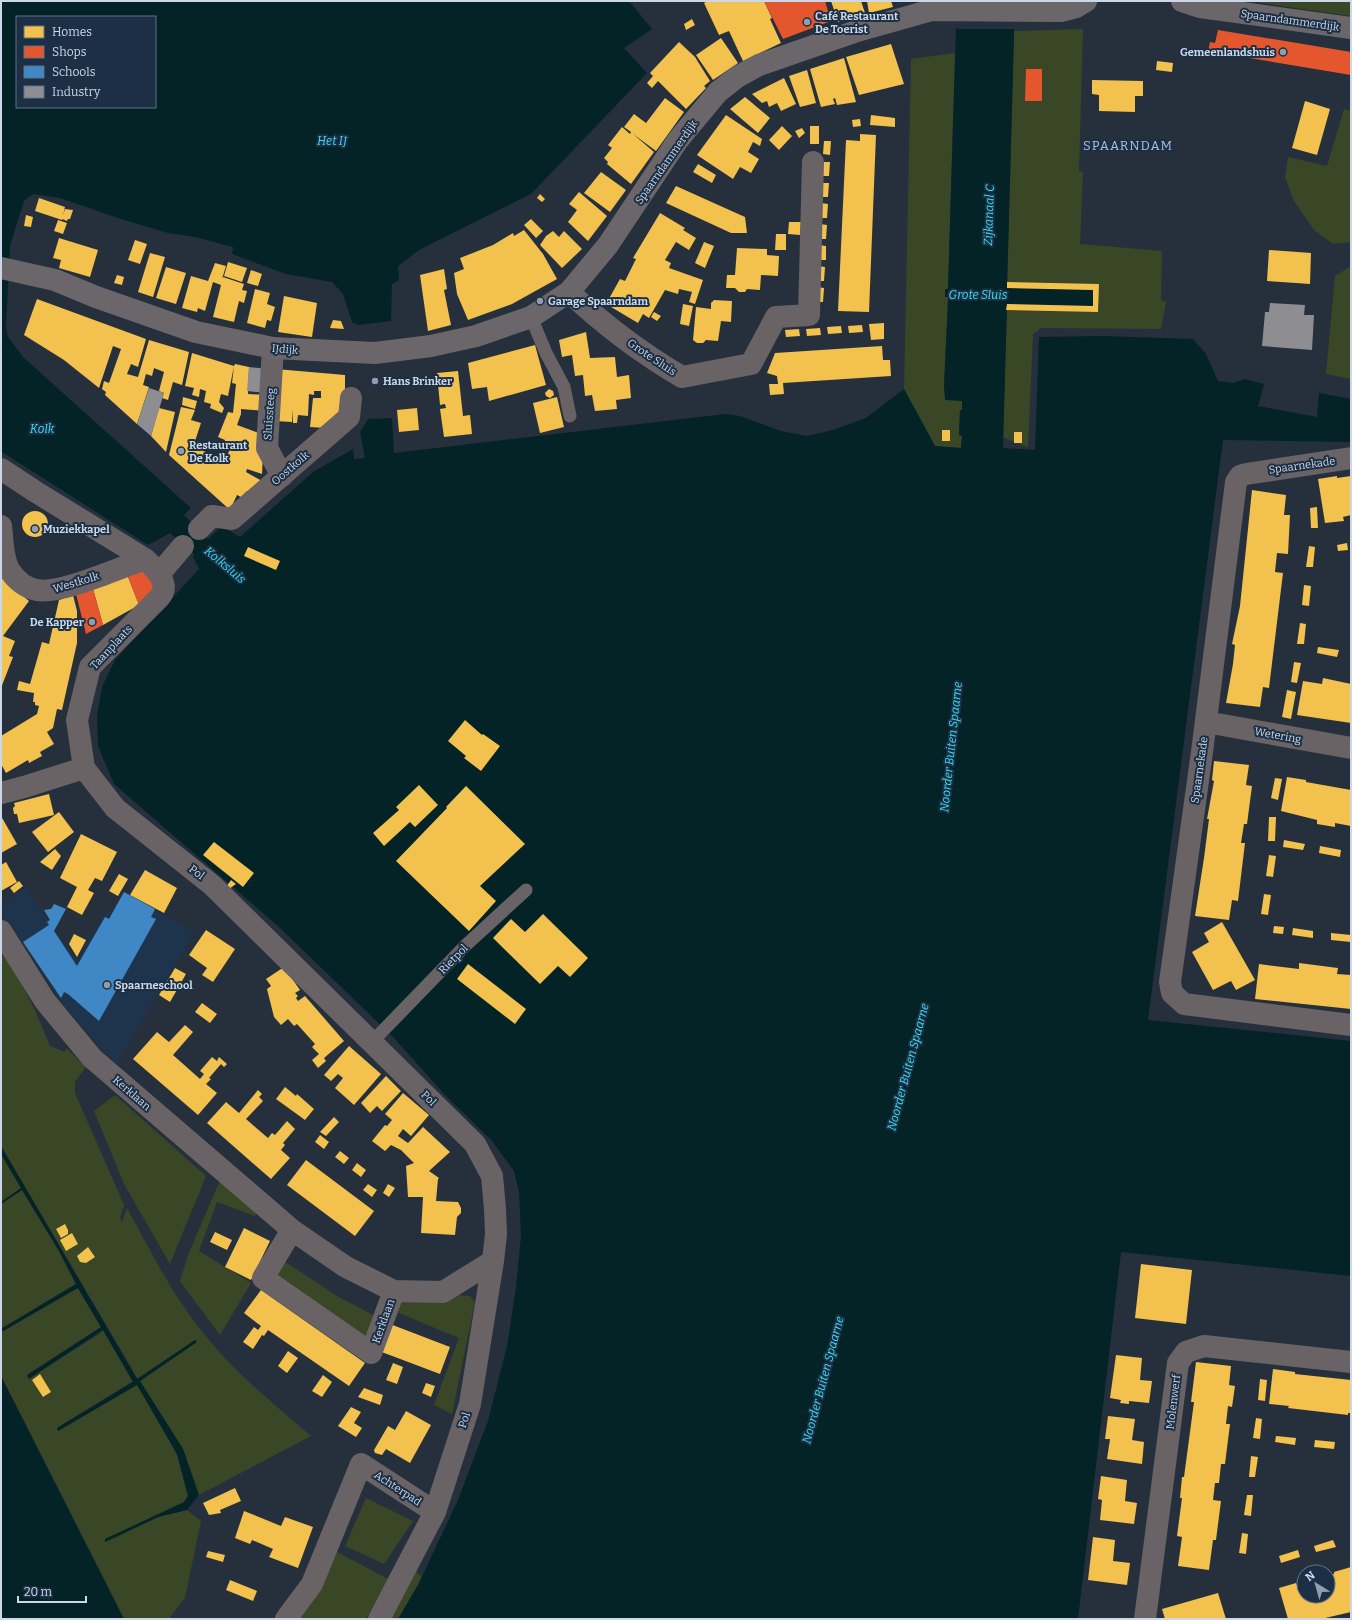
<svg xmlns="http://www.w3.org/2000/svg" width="1352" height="1620" viewBox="0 0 1352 1620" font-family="Bitter,serif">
<rect width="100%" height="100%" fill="#25303c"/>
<path fill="#1e344d" d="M26,888L77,963L106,910L111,913L123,892L194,932L116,1064L64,1006L1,909V905Z"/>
<path fill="#394726" d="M1261,1H1351V16L1261,3Z
M1083,29L1079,171L1083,172L1080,244L1162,251L1161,300L1166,302L1161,329L1041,328L1033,334L1028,447L1003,437L1007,304L1092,306L1093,290L1007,288L1014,31Z
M955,53L948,289H945V297H948V300L944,386L962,400V410H960L959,435L962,436L961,448L935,446L904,389L911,59Z
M1344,109L1351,111V242L1333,244L1314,230L1294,201L1285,177L1288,157L1327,166Z
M1351,266V379L1326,374L1335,276Z
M1,943L35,1010L50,1046L65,1052L66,1048L86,1067L75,1082V1093L124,1205L120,1218L122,1222L127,1208C151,1251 173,1297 205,1335C235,1373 274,1404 311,1436L199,1495L183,1449L140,1381L197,1341L195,1340L138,1379L1,1146Z
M115,1095L206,1176L170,1264L124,1184L94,1111Z
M1,1154L21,1188L1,1202Z
M221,1178L259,1207L255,1216L217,1202L199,1251L251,1283L220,1335L180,1281L188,1255Z
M22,1189L59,1251L76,1284L1,1329L4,1331L77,1287L101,1327L27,1376L29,1378L99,1334L103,1330L133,1381L57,1428L58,1431L137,1384L177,1454L188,1496L184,1502L106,1542L158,1517L187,1510L201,1521L185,1598L170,1617V1619H124L1,1376V1204Z
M284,1261L337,1296L377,1317L367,1343L274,1278Z
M459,1295L470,1296L475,1302L452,1414L434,1405L459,1338L392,1310L395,1297Z
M366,1498L413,1521L384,1564L345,1546Z
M337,1552L388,1579L366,1619H296Z
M413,1568L422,1577L400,1617L387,1619Z"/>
<path fill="#032327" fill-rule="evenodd" d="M1,1H629L652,29L624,48L647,73L531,194L419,250L398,266L399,280L392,284L391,321L358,325L352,322L343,294L332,282L286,274L232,254L233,247L195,237L168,233L121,219L60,198L33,194L24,201L10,246L6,326L8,337L24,358L191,508L184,515L208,539L222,526L240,537L313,472L353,449L354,459L365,458L360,432L368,419L392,418L394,453L725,414L740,416L781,431L807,436L833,430L866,418L904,389L935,446L961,448L962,436L959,435L960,410H962V401L945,400L944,387L948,300V297H945V289H948L956,28H972L1015,1L1007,288L1093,290V306L1007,304L1003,448L1035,450L1039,337L1103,336L1193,339L1206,354L1218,381L1233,383L1245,379L1264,384L1258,406L1317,417L1319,393L1351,399V442L1223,440L1148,1020L1351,1041V1276L1121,1252L1078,1619H398L418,1585L458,1500L488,1421L507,1346L516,1288L521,1236L519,1192L514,1171L492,1141L446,1096L394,1038L278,926L114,784L98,746L97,716L102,687L115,660L199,569L193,557L194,554L170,533L148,545L2,452ZM17,17H155V107H17Z
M1,1146L137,1379L195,1340L197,1342L140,1381L183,1449L199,1495L187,1510L158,1517L105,1542V1539L184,1502L188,1496L177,1454L137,1385L58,1431L57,1428L133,1382L103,1330L29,1379L27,1375L101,1327L78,1288L3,1331L1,1329L76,1284L59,1251L22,1190L1,1204V1202L21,1188L1,1154Z
M1,1376L124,1619H1Z"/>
<path fill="#25303c" d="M971,1H1017L1016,29H958V26L970,27Z"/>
<path fill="#f2c14e" d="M708,1H764L772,18L770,19L781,43L743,61L729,31L719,35L704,3Z
M831,1H861L865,13L838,22Z
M867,1H891L893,7L869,13Z
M692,19L695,25L686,30L684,24Z
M721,38L738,63L713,80L696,55Z
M679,42L695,57L710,81L704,86L706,88L686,109L658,81L652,88L647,83L653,76L650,73Z
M891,44L904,84L859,95L846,57Z
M844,58L856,102L837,105L835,98L833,99L835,104L821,107L810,69Z
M1157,61L1173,63L1172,72L1156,70Z
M807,70L816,103L800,107L789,76Z
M784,78L796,104L781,111L777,103L769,107L767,101L762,103L752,94Z
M1092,80L1143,81V96H1135V112L1099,111V95L1092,94Z
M745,97L770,118L758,133L730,109Z
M665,98L684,112L656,151L633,134L654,152L631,184L607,164L608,162L604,158L612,148L608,145L622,127L630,134L631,132L624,127L634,114L646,123Z
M1305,101L1330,109L1317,155L1292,148Z
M726,115L762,139L760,146L753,142L748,152L759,159L751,173L740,167L733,179L697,155Z
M871,115L895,118V127L870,125Z
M860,119L861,126L853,127L852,120Z
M782,126L792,136L779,150L769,140Z
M810,126H819V144H810Z
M802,128L805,133L799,138L795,131Z
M860,134L876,135L869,312L838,311L846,140L860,141Z
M824,141H831L830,155L823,154Z
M823,162H830L829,176H822Z
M698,164L716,175L712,183L693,172Z
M601,172L626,190L610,212L584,193Z
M822,183H829L828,197H821Z
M676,186L745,217L747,233H731L666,203Z
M579,192L607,216L588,241L568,222L577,210L569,204Z
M540,194L545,199L542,202L537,198Z
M39,198L65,207L62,220L35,211Z
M821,203L828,204L827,218H820Z
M65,209L73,210L70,219H68L67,221L62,219Z
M660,213L685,228L683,230L696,238L689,250L676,242L665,260L671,263L669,268L703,280L695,304L689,302L692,292L679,289L678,294L665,290L649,318L643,314L638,323L606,304L620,279L625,281L636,259L633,258Z
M26,215L33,217L31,227L24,226Z
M531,219L543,231L536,238L524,225Z
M58,220L67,223L63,234L54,231Z
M789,222H801L800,235L788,234Z
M820,224L827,225L826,239H820Z
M524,230L543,254L557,279L512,304L468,320L457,294L454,273L464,269L460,258L493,245L513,233L514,236Z
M553,231L559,237L564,231L582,249L562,268L540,245L546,236Z
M776,234H786V250H775Z
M59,238L98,250L90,277L59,268L61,260L53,258Z
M135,240L147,244L140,264L128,260Z
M704,242L714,246L705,268L695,263Z
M819,245L826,246V260H818Z
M737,248L767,249V255L779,256L778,276L761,275L760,290L747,289L745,292H739L735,288H726L727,275H735Z
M1269,250L1311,253L1310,284L1267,281Z
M150,253L165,257L153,297L138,292Z
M228,262L247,268L242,282L224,276Z
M215,263L226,266L222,279L223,277L244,284L242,290L247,291L244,303L239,301L234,322L213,317L221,285L213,282L205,311L198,308L197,312L182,308L191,276L208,281Z
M818,266L825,267L824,281H817Z
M166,267L186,273L176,304L156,298Z
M444,269L447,289L444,290L451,325L428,331L420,275Z
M251,270L262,274L258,286L247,283Z
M117,275L124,277L122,285L114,283Z
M1007,282L1099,284L1098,312L1006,310L1007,304L1093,306V290L1007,288Z
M817,287L824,288L823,302H817Z
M255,289L270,293L267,304L275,307L271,321L267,320L265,328L247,323Z
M284,296L317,303L312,337L278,332Z
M37,299L146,339L138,367L131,364L127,374L138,377L149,340L189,352L182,385L173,382L168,400L162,398L164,393L159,391L164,372L154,368L152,376L146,374L143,385L149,387L137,424L105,395L106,392L102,389L104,381L109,383L121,349L113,346L99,388L64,360L24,335Z
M714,300L732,301L731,322L721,321L718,341L706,340L703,343H697L693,340L696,307L711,309V303Z
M683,304L693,306L689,326L680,324Z
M654,312L661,316L657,321L651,317Z
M333,320L341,321L344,329L330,328Z
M884,323V339L871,340L869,324Z
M862,325L863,332L849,333L848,326Z
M841,326L842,333L828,334L827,327Z
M820,328L821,335L807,336L806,329Z
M799,329L800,336L786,337L785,330Z
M586,332L590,358L615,357L617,377L629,375L631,398L616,400L617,409L595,411L592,395L585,396L583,375L575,376L572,355L562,357L559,340Z
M535,345L546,385L489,401L487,387L472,389L468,363Z
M882,346L883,360H890L891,376L783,383L784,394L770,395L769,384H778L777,376L767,373L775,353Z
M192,353L234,366L235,364L249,367L248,394L266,395L265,411L241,409V414L237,425L264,435L262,474L247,469L246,472L262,481L250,493L247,491L241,497L237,495L230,510L169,455L181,407L195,410L191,420L201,423L193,447L226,460L229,451L223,448L225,440L218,437L228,412L233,413L236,384L232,383L234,366L228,396L221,394L219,402L224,408L222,413L210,408L211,404L204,402L206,391L200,389L199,397L192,395L194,388L185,386Z
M276,369L345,375V406L325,428L310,427L313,398H321V391H314V395L309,394L308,416L298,415L297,423H293V410L292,422L275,421Z
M458,371L463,416L470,415L472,434L444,437L440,409L446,408L445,404L440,405L437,373Z
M549,389L553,391L554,395L550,398L546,396L545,393Z
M183,397L197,401L195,409L182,405Z
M557,397L564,427L540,433L533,403Z
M159,408L175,412L166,452L151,436Z
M417,408L419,430L399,432L397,410Z
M942,430H950V441H942Z
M1014,432H1022V443H1014Z
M1337,476V478L1351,476V515L1343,517L1344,521L1325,523L1318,479Z
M1252,490L1286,495L1284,515H1290L1288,554L1277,553L1275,572L1283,573L1269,688L1263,687L1260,707L1226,703L1233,664L1235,645L1232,644L1240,606Z
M1317,507L1318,528H1311L1310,508Z
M22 524a13 13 0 1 1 26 0a13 13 0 1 1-26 0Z
M1347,543L1348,550L1338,551L1337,545Z
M1309,546L1315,547L1313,567H1306Z
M248,547L280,561L276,570L244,556Z
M1,570L12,587L29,601L3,636L15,641L9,656L13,657L1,688Z
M127,574L139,605L103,625L93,589L107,585Z
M1304,585L1311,586L1309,606L1302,605Z
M73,595L77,611V643L62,710L57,709L53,728L47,732L54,744L40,752L42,756L29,763L28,760L6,773L1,764V736L37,714L39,706L35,705V702H33L34,693L17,690L19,681L30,684L42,642L49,644L59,600Z
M1300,623L1306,624L1304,644H1297Z
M1318,647L1339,650L1337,657L1317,653Z
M1294,662L1301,663L1297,683L1291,682Z
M1323,678L1351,684V723L1297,715L1303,681L1322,684Z
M1287,690L1296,692L1291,719L1282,717Z
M465,720L482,735L483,734L500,746L481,771L464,758L466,756L448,741Z
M1214,761L1249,765L1246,785L1252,786L1247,824H1244L1241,843H1245L1238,901L1232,900L1229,920L1195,916L1204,858L1209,819H1207L1214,781L1212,780Z
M1287,777L1306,780V782L1351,790V826L1335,823V827L1317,824V820L1281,811Z
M1275,778L1282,779L1278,800L1271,798Z
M419,785L438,805L415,827L410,822L384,846L373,833L399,810L396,807Z
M466,786L525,844L480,886L496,901L469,931L396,861L447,808L446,807Z
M49,794L54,815L19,823L17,814H14L13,808L15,806L14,803Z
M59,812L74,832L48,852L32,832Z
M1,816L17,844L1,853Z
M1269,817H1276L1275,841H1268Z
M81,834L117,852L102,881L95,878L88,890L94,893L82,915L67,907L77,887L60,878Z
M1284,840L1305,844L1303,850L1283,847Z
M214,842L254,873L243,887L203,855Z
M1320,846L1341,850L1340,857L1319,853Z
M55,849L61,856L52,870L40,862Z
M1269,855L1276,856L1273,877L1266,876Z
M6,862L17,882L1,891V865Z
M145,870L177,888L164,913L130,895Z
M119,874L128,879L118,896L109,891Z
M231,880L236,884L229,889L226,887Z
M19,881L23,886L14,893L10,888Z
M1264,894L1271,895L1268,915L1261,914Z
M543,914L588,958L570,977L558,966L540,984L493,938L511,919L525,932Z
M1222,922L1255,980L1236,990L1231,981L1213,990L1192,952L1209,942L1204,933Z
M1274,926L1284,927L1283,934L1273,933Z
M1293,928L1313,931V938L1292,935Z
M206,930L235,949L213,982L202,975L207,968L189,955Z
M1331,933L1351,935V942L1331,940Z
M74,934L86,940L77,957L69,944Z
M1299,963L1338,968L1337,974L1351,975V1009L1255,999L1259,964L1299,969Z
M468,964L526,1009L515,1024L457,979Z
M284,967L300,990L295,993L298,996L296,998L298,1001L305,996L344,1041L324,1058L326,1061L318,1068L312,1060L319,1054L312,1047L315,1044L297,1024L294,1026L288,1019L281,1025L274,1017L267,989L271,986L266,979Z
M175,968L186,974L170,1002L159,995Z
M202,1003L217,1014L210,1023L195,1012Z
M185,1025L193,1032L173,1055L200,1079L204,1074L200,1071L212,1057L217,1061L219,1057L227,1064L224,1067L221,1064L209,1078L211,1079L206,1084L217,1093L198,1115L133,1059L157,1032L169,1042Z
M349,1046L381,1074L354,1105L335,1088L343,1078L338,1074L331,1081L324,1075Z
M386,1076L401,1091L382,1111L377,1106L370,1113L361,1103Z
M285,1087L296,1096L297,1094L314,1109L305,1120L276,1099Z
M258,1090L262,1094L259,1097L263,1101L246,1119L268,1138L272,1133L275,1135L287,1121L295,1129L283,1143L285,1145L281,1150L290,1158L271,1179L207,1123L226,1102L239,1113Z
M403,1093L429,1115L411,1136L403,1129L398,1136L408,1143L423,1127L450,1152L429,1171L439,1178L438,1179H413H438L436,1201L458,1202L461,1208V1213L457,1217L455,1235L421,1233L423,1197H408L406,1166L414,1163L401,1150L391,1145L385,1151L372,1141L385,1125L387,1126L392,1120L385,1114Z
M334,1117L339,1122L326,1136L320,1132Z
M320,1135L329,1142L324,1149L315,1142Z
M340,1151L349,1158L344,1164L335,1157Z
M306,1160L374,1211L355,1236L287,1185Z
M357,1163L366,1170L361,1177L352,1170Z
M368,1184L377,1190L372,1197L363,1190Z
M388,1184L395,1188L389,1197L383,1193Z
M65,1224L68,1230V1234L61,1238L56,1229Z
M244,1228L270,1241L251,1280L225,1267Z
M215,1232L232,1240L227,1250L210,1242Z
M72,1233L78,1244L66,1251L60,1240Z
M88,1247L95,1257L86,1263L80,1262L77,1256Z
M1141,1264L1192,1270L1186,1324L1135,1318Z
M261,1290L365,1363L349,1386L268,1330L264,1336L262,1335L253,1349L243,1342L254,1327L258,1330L261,1326L244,1313Z
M390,1324L450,1347L440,1374L379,1351Z
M288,1351L298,1358L287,1373L278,1366Z
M1116,1355L1142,1358L1140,1380L1152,1381L1149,1403L1129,1401V1404L1120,1403L1121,1400L1110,1398Z
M1196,1362L1231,1366L1229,1385L1235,1386L1232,1407L1228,1406L1226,1424H1230L1225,1464H1221L1219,1483H1215L1213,1500L1221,1501L1216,1540H1213L1209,1570L1178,1566L1182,1537L1177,1536L1182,1498H1180L1182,1477H1184L1194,1402H1191Z
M393,1363L403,1367L397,1384L386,1380Z
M1273,1369L1295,1372V1374L1351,1380V1413H1348V1415L1288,1408L1289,1406L1269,1404Z
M40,1374L51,1392L43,1397L32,1380Z
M323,1375L332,1382L322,1397L312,1391Z
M1260,1379L1267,1380L1265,1401L1258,1400Z
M426,1383L435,1386L431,1397L422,1393Z
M364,1388L383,1395L380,1405L358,1397Z
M351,1407L361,1412L354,1423L362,1428L356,1437L338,1426Z
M406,1411L431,1425L410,1463L386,1449L382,1455L375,1453L374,1450L388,1426L395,1430Z
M1108,1416L1135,1419L1132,1440L1144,1442L1142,1464L1107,1459L1110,1439H1105Z
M1256,1418L1262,1419L1260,1439L1253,1438Z
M1276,1436L1296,1438L1295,1445L1275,1442Z
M1315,1440L1335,1442L1334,1449L1314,1447Z
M1251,1456L1258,1457L1255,1477H1249Z
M1101,1476L1127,1480L1125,1501L1137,1503L1134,1524L1100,1520L1102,1500L1098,1499Z
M235,1488L241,1501L220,1510L221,1513L209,1515L203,1503Z
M1247,1495H1253L1251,1516L1244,1515Z
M244,1511L281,1526L285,1517L313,1527L298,1568L269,1557L273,1549L252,1540L250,1544L235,1538Z
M1242,1533L1248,1534L1246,1554L1239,1553Z
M1093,1537L1115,1540L1113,1561L1130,1563L1127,1585L1088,1580Z
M1333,1540L1336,1547L1316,1552L1314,1546Z
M1298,1550L1300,1557L1281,1563L1279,1556Z
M208,1551L225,1555L223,1562L206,1557Z
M1351,1567V1612L1321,1619H1288L1279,1588L1296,1583L1297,1585L1304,1583V1596H1328V1576L1334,1574V1572Z
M230,1580L257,1591L253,1601L226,1590Z
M1218,1593L1226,1619H1165L1162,1609Z"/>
<path fill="#e4572e" d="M764,1H825L831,21L783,39Z
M1218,30L1351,52V75L1214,52H1208V57L1200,56L1201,51L1208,52L1210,42L1215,43Z
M1026,69H1042V101H1025Z
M144,566L156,591L139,605L127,574Z
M93,589L103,625L86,634L76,594Z"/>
<path fill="#3f88c5" d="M124,892L155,909L151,917L156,919L99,1021L68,994L64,992L61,998L23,942L49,925L47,922L50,920L44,910L51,909L54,904L66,909L54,931L77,966L105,917L109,919Z"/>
<path fill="#8d8d92" d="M1270,303L1305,305L1304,315H1314L1312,350L1262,346L1265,312H1269Z
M249,367L269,369L267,393L247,391Z
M149,388L164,393L151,436L137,424Z"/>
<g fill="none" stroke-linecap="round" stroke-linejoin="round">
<path stroke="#696366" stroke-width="13" d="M531,317L546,353L564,387L570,416
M372,1042L466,945L526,890"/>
<path stroke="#696366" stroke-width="22" d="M569,292C604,325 641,353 682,377L751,364L776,317L809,315L813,162
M273,348L267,448L282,476
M1351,458L1246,474L1240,476L1236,482L1202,752L1170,982L1172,993L1184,1004L1351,1025
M1,469L36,492L145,559C155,569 172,584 159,598L90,667L77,720L84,768
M1,526C3,540 2,559 10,571C16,580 26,588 37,590C59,595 122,567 145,559
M199,529L212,516L232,519L349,417L351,398
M160,573L183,546
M1206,722L1351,748
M84,768L115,808L212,885L475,1144L492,1176L495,1209L496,1234L493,1261L470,1404L435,1512L379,1619
M1,793L24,787L84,768
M1,931L45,1001L92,1058L292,1230L346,1267L394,1291L443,1292L493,1261
M292,1230L263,1278L371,1353L394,1291
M286,1619L312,1584L361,1464L435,1512
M1145,1619L1178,1363L1186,1352L1204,1346L1351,1362"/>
<path stroke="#6b666a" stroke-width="22" d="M1182,1L1200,7L1351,28
M1,268L55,280L96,297L196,332L273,348L375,353L431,346L476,336L531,317L569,292L608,245L678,140L718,92L737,77L759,65L854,32L932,10L1061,11L1076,7L1086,1"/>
</g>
<g fill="#929dab" stroke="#1c2f45" stroke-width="1.5">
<circle cx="807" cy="22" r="4"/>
<circle cx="1283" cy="52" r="4"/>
<circle cx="540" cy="301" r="4"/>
<circle cx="375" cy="381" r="4"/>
<circle cx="181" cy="451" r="4"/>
<circle cx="35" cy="529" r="4"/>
<circle cx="92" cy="622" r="4"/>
<circle cx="107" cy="985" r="4"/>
</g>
<g text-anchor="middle" stroke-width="4" stroke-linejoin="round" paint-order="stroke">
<g font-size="11" font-weight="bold" fill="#ccd8e7" stroke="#1c2f45" text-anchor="start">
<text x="815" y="20">Café Restaurant<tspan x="815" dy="13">De Toerist</tspan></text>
<text x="1275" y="56" text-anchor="end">Gemeenlandshuis</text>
<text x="548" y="305">Garage Spaarndam</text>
<text x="383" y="385">Hans Brinker</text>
<text x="189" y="449">Restaurant<tspan x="189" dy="13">De Kolk</tspan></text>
<text x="43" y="533">Muziekkapel</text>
<text x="84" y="626" text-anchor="end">De Kapper</text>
<text x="115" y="989">Spaarneschool</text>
</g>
<g font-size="11" fill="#ccd8e7" stroke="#1c2f45">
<text transform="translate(1290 20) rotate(8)" y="4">Spaarndammerdijk</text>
<text transform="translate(666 162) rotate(-55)" y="4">Spaarndammerdijk</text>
<text transform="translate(285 349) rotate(5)" y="4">IJdijk</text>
<text transform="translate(652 357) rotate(34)" y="4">Grote Sluis</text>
<text transform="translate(269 414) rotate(-86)" y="4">Sluissteeg</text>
<text transform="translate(1302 465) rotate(-8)" y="4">Spaarnekade</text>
<text transform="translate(290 468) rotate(-41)" y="4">Oostkolk</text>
<text transform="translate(76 582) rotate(-17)" y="4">Westkolk</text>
<text transform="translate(111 647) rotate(-47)" y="4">Taanplaats</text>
<text transform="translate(1278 735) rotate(10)" y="4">Wetering</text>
<text transform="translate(1199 770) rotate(-82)" y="4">Spaarnekade</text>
<text transform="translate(197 872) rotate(38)" y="4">Pol</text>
<text transform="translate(453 959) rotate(-46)" y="4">Rietpol</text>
<text transform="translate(132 1093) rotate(41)" y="4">Kerklaan</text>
<text transform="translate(429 1098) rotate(45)" y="4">Pol</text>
<text transform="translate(383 1321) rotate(-70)" y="4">Kerklaan</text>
<text transform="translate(1173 1402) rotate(-83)" y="4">Molenwerf</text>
<text transform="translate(464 1420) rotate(-72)" y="4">Pol</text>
<text transform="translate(398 1488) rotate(33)" y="4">Achterpad</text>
</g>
<g font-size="12" font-style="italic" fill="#36e0f1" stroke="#1c2f45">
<text x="332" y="145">Het IJ</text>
<text transform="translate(989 215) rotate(-88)" y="4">Zijkanaal C</text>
<text x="978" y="299">Grote Sluis</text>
<text x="42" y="433">Kolk</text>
<text transform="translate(225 565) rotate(40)" y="4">Kolksluis</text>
<text transform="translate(951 747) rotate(-84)" y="4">Noorder Buiten Spaarne</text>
<text transform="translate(908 1067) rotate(-75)" y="4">Noorder Buiten Spaarne</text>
<text transform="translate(823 1380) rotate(-75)" y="4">Noorder Buiten Spaarne</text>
</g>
<g font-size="13" letter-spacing="1" fill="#aac2de" stroke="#1c2f45">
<text x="1128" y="150">SPAARNDAM</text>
</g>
</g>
<rect width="1352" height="1620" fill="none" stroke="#ccd8e7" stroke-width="4"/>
<rect x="16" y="16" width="140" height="92" fill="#1c2f45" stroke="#627386"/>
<rect x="24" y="26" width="20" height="12" fill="#f2c14e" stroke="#627386"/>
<text x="52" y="36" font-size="12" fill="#ccd8e7">Homes</text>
<rect x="24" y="46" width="20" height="12" fill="#e4572e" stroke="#627386"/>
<text x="52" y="56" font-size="12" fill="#ccd8e7">Shops</text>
<rect x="24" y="66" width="20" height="12" fill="#3f88c5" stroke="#627386"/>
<text x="52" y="76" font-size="12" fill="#ccd8e7">Schools</text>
<rect x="24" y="86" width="20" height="12" fill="#8d8d92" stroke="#627386"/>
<text x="52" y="96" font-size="12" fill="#ccd8e7">Industry</text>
<g transform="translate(1316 1584) rotate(323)"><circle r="19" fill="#1c2f45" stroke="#627386"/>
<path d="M0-3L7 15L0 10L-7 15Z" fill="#929dab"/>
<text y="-6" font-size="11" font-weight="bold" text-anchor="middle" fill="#ccd8e7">N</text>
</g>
<path d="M18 1596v6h68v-6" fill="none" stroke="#ccd8e7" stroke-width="2"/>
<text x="24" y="1596" font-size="12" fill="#ccd8e7" stroke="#1c2f45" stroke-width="3" paint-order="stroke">20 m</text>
</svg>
